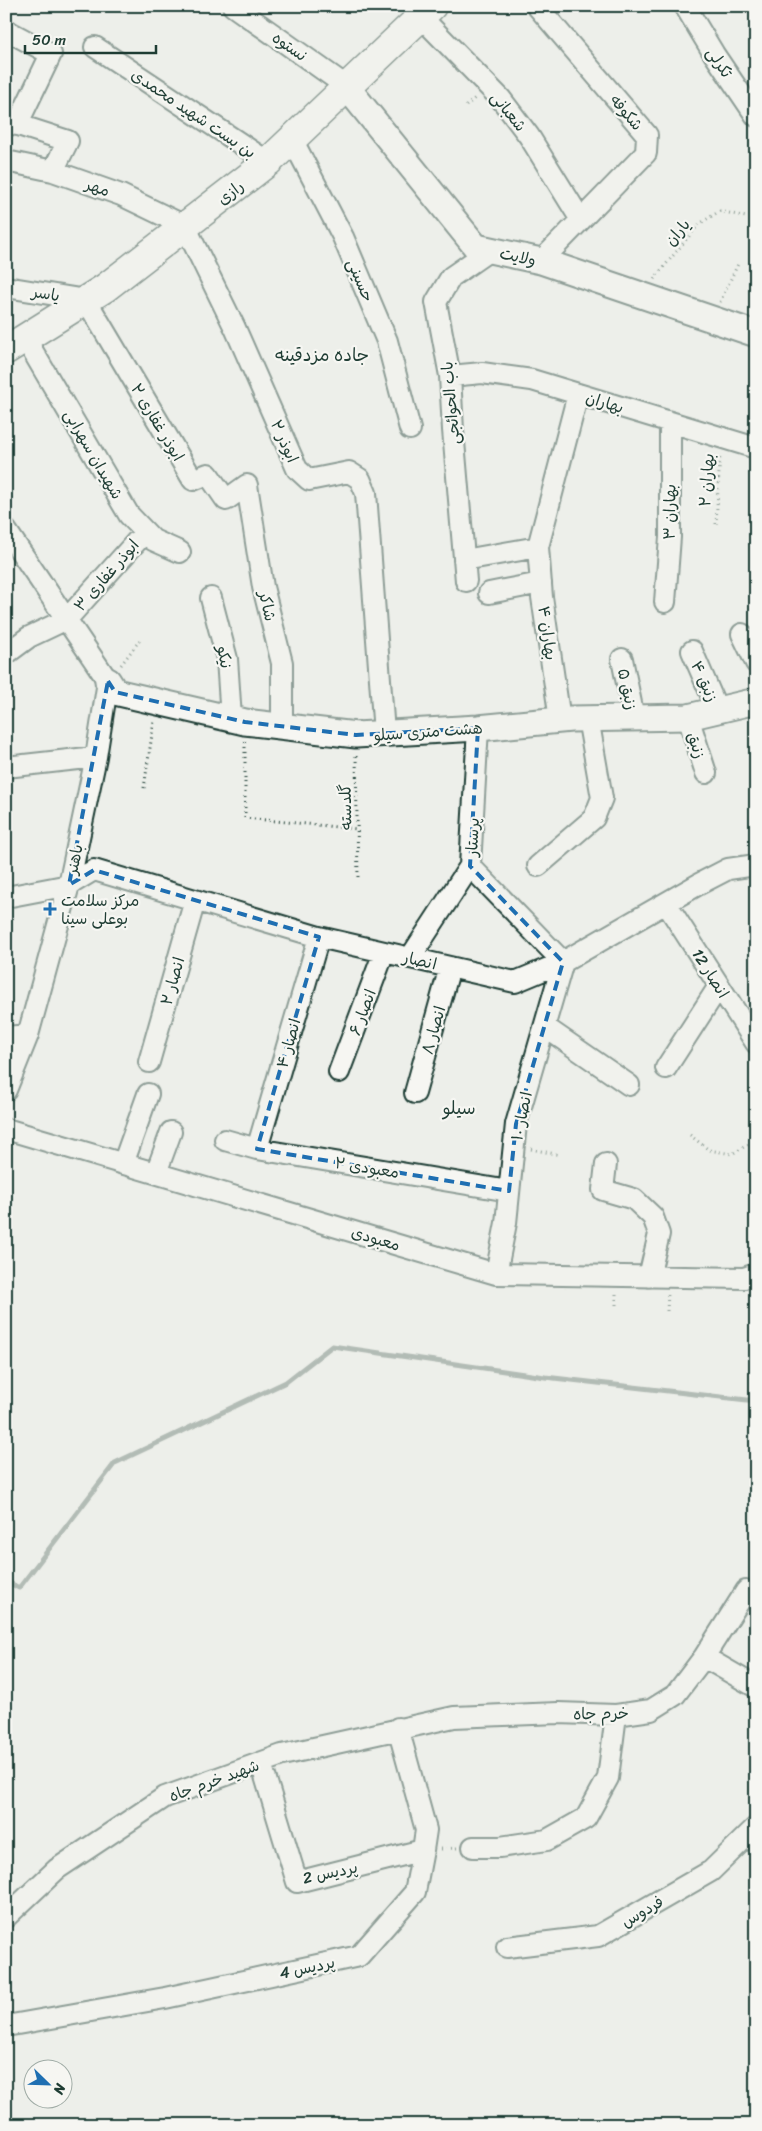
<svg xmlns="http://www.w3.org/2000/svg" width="762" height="2131" viewBox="0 0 762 2131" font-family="Sriracha,'Playpen Sans Arabic',sans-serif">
<rect width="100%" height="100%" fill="#edefea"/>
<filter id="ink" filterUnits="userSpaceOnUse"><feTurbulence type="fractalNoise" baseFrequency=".02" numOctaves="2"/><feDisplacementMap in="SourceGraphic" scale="10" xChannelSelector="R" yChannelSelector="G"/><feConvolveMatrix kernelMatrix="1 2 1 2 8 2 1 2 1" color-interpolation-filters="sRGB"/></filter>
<g filter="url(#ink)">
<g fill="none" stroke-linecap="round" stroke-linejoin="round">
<path stroke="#6c7e77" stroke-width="5" d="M6,1581L19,1588L115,1463L286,1382L332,1346L545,1377L756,1401"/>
<g stroke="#1f3d34" stroke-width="24">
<path id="minor" d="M233,6L346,86
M537,6L647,135L646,153L541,261
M685,6L714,54L756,116
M421,17L501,99L529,136L581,220
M6,30L51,54L17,125
M95,47L268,162
M6,121L68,141L53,171
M292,139L343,237L387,341L410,429
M6,161L53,171L121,195L185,226L235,328L297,469L309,480L349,472L360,479L366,493L384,733
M6,287L86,300L193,480L208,474L226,500L247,485L263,587L282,663V726
M25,338L129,515L153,540L180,552
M450,376L482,373L532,380L756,448
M6,530L108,681L96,757L69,885L28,1035L6,1090
M464,560L538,547
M466,581L453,430L450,376L436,302L451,277L490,250
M489,593L541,583
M211,598L227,659L231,718
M665,602L670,537V422
M742,634L756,663
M692,651L718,711
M6,654L29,637L67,619L145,532
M622,659L634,718
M688,717L706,773
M560,720L542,597L538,547L578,394
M6,767L96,757
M470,866L563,962
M538,866L594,818L602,798L588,718
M6,897L69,885L94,870L319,937L515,982L563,962L699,884L728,869L756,865
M666,903L756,1043
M410,958L470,866L478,728
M545,1027L629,1085
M6,1037L28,1035
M149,1062L195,900
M666,1068L719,986
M339,1072L384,952
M415,1093L450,967
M6,1129L496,1274L744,1278L756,1274
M225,1140L257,1149L509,1191
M257,1149L319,937
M123,1164L148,1094
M606,1164L603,1190L634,1199L653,1217L659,1234L649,1277
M156,1173L171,1132
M496,1274L506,1223L516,1124L563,962
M704,1657L756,1687
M261,1763L297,1882L423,1850
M473,1847H500L547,1840L586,1818L608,1778L616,1715
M6,1917L57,1869L165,1797L282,1755L454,1717L558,1713L616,1715L651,1710L675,1695L704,1657L746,1591L756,1597
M507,1947L598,1936L711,1871L756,1827
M6,2026L165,1998L359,1956L415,1892L423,1850L426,1830L398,1728"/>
</g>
<g stroke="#1f3d34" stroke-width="29">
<path id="tertiary" d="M346,86L476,247L541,261L756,334
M108,681L115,692L245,722L356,735L478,728L571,719L688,717L756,701"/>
</g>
<g stroke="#1f3d34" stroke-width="31">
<path id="secondary" d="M6,350L105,288L268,162L432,6"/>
</g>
<path stroke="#1f3d34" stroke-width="3" stroke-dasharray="1 4" stroke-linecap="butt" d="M466,106L475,98
M654,279L699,224L720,211L746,217
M720,302L738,264
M716,524L720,455
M121,665L142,637
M245,742V818L358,829
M356,756L358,878
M144,788L154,721
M690,1135L709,1150L732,1154L756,1140
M531,1149L560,1155
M616,1305V1293
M667,1311L668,1293
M441,1849L457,1848"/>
<use href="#minor" stroke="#f6f6f2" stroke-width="20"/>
<use href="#tertiary" stroke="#f6f6f2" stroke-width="25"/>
<use href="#secondary" stroke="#f6f6f2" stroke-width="28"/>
</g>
</g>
<path d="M0 0H762V2131H0ZM108,681L115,692L245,722L356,735L478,728L470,866L563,962L516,1124L509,1191L257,1149L319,937L94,870L69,885Z" fill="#edefea" fill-opacity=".55" fill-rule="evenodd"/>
<path fill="none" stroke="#1f6fb2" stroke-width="4" stroke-dasharray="10 6" stroke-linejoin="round" d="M108,681L115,692L245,722L356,735L478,728L470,866L563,962L516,1124L509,1191L257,1149L319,937L94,870L69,885Z"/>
<path fill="#1f6fb2" stroke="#f6f6f2" stroke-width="2" d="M47.5 901.5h5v5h5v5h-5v5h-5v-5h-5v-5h5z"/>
<g text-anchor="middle" stroke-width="4.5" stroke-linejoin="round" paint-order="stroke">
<g font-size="16" fill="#1f3d34" stroke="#f6f6f2">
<text transform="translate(290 46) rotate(35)" y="6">نستوه</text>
<text transform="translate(720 62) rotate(57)" y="6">تکرلی</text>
<text transform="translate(509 111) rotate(51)" y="6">شعبانی</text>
<text transform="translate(627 112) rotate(50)" y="6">شکوفه</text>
<text transform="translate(194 113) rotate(34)" y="6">بن بست شهید محمدی</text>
<text transform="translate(98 187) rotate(19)" y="6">مهر</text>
<text transform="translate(230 192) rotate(-38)" y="6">رازی</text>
<text transform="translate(677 232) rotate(-50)" y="6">یاران</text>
<text transform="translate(518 256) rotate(12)" y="6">ولایت</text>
<text transform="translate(361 280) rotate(67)" y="6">حسینی</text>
<text transform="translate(46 293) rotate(9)" y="6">یاسر</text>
<text transform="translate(605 402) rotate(17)" y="6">بهاران</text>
<text transform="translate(450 403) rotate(-95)" y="6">باب الحوائجی</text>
<text transform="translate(158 422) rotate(59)" y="6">ابوذر غفاری ۲</text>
<text transform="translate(285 441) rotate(66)" y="6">ابوذر ۲</text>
<text transform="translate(94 454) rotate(60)" y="6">شهیدان سهرابی</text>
<text transform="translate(706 480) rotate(-86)" y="6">بهاران ۲</text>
<text transform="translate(669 512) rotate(-89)" y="6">بهاران ۳</text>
<text transform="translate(106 575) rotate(-49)" y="6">ابوذر غفاری ۳</text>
<text transform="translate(268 606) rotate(77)" y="6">شاکر</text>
<text transform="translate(548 633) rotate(82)" y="6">بهاران ۴</text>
<text transform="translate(225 657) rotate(80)" y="6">نیکو</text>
<text transform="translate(705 681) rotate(66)" y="6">زنبق ۴</text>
<text transform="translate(628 689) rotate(78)" y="6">زنبق ۵</text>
<text transform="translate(428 731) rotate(-4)" y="6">هشت متری سیلو</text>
<text transform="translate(697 745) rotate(72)" y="6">زنبق</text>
<text transform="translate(345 807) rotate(-91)" y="6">گلدسته</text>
<text transform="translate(472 837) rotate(-87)" y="6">پرستار</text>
<text transform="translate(74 859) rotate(-78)" y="6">باهنر</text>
<text transform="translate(420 960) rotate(13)" y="6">انصار</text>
<text transform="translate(711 973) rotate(58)" y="6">انصار 12</text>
<text transform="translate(172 981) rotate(-74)" y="6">انصار ۲</text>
<text transform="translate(362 1012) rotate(-69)" y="6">انصار ۶</text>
<text transform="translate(433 1030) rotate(-74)" y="6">انصار ۸</text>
<text transform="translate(288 1043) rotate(-74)" y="6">انصار ۴</text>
<text transform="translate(521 1116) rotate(-78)" y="6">انصار ۱۰</text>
<text transform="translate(367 1167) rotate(9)" y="6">معبودی ۲</text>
<text transform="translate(376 1238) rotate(17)" y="6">معبودی</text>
<text transform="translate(601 1713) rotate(-1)" y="6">خرم جاه</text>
<text transform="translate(214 1780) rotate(-20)" y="6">شهید خرم جاه</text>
<text transform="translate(330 1872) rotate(-12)" y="6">پردیس 2</text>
<text transform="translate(642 1911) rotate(-30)" y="6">فردوس</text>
<text transform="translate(307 1967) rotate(-12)" y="6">پردیس 4</text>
</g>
<g font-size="16" fill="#1f3d34" stroke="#f6f6f2" text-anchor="start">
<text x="61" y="906">مرکز سلامت<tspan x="61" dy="18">بوعلی سینا</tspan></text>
</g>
<g font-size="18" fill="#1f3d34" stroke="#f6f6f2">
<text x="322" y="361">جاده مزدقینه</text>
<text x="459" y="1114">سیلو</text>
</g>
</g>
<rect width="762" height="2131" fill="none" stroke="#f6f6f2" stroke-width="25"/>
<rect x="12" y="12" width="737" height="2106" fill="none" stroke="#1f3d34" stroke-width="2" filter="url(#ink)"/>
<g transform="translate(48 2084) rotate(113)"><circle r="24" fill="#f6f6f2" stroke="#a0aca6"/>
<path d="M0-4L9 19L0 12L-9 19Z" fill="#1f6fb2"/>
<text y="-8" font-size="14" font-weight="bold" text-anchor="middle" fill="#1f3d34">N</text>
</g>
<path d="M25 45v8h131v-8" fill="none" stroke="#1f3d34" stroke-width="2.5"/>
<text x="32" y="45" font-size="15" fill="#1f3d34" stroke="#f6f6f2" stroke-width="4" paint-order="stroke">50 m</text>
</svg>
